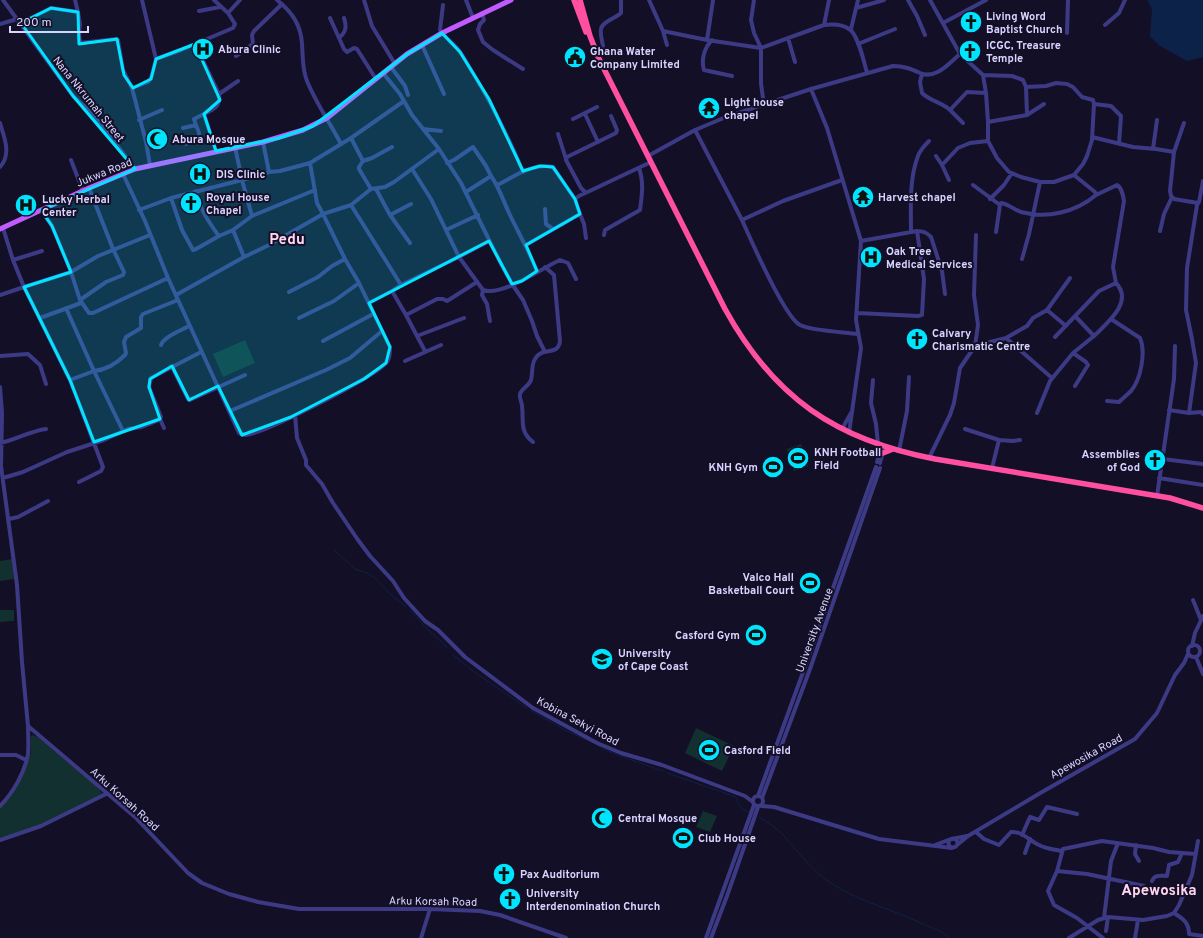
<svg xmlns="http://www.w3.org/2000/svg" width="1203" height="938" viewBox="0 0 1203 938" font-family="Overpass,sans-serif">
<rect width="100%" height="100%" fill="#130f26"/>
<path fill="#12302f" d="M245,340L255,363L223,377L213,354Z
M801,444L808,466L794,471L787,449Z
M12,559L14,579L0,581V561Z
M0,610H14V621L0,622Z
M696,728L734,746L722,771L685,753Z
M33,735L39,738L97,787L102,793L100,796L31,829L0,839V808L23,773L31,753V736Z
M703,811L717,816L710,832L696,827Z"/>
<path fill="#0c2248" d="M1147,0H1203V57L1187,61L1160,46L1150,36L1152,9Z"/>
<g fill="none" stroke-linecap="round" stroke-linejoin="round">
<path stroke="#0c2248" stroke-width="1" d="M335,551L355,569L367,573L375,578L389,593L406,607
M410,610L426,628L443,643L447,648
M453,655L473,671L527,708
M530,710L565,730L594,743
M598,746L615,754L663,771
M667,773L736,797C738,805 740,809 748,812
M759,817C768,823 777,828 784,836C801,854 811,871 834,885C861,902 894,910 923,924C932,928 942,931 950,938"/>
<path stroke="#3d3a85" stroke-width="4" d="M3,0L73,96L88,110L103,127L135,169
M142,0L156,59
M277,0C292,12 301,25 302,44C303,57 302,69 307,81C316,103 330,123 341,144
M364,0L372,26L395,64
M466,0L473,18
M649,0L663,31L707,40L761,48L824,25C832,24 842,24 849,29C858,34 864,62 867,73
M754,0L751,20L754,33L761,48V84L764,105
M908,0L917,16L925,35
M930,0L960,54L983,75L986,93L988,122V141L997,158L1009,172L1021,177L1040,182H1054L1074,175L1083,164L1087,156L1092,140L1094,104L1111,106L1121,116L1119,144
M443,5L440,30C446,39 455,44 461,53C485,92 506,129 523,172
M856,8L884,0
M199,11L220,7
M78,12L80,24L79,34L80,43L116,39L118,40L123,70L132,88L146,142L150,165
M228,13L240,0
M482,13L484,20L480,24L478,30L483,42L493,50L523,69
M330,18L344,49L347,52L354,48L357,49L376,79
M21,23L51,8L78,12L75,0
M943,23L986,0
M0,24L17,19
M824,25L829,0
M1105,25L1119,13L1125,0
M851,29L858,0
M663,31L667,45
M1067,33L1068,0
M339,38C346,32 347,27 344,18
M788,38L795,62
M707,40L713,0
M712,40C704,48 701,60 704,70L732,76
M195,44L219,94C221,106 214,109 204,114L216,151
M858,44L895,29
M422,45L444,94
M596,50L603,46C602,40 600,35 601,29C602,22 616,18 621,13V0
M236,56L253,44L252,35L254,31L282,4
M391,67L405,86L408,95
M922,74L920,82L922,93C930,101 941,102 950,110
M983,75L1012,76L1023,80L1026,87L1027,115
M1026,87L1046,86L1056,83L1067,84L1073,87L1082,97L1093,100L1094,104
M132,88L148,82L151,78L156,59L181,50L233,28L235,24L228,13L214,0
M811,89L827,128L861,241L856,320L861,348L849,433
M219,94L238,81
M404,101L412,115L439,149L461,183L501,264L512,284L523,300L532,321L537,336L545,352
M585,114L598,142
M573,119L597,107
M139,120L162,110
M988,122L1027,115L1044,104
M0,123C4,137 12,154 0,167
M963,123L950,110L967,92L986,93
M183,128L196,125
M423,129L441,131
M695,130L742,220L783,201L842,180
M558,134L566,159
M1092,137L1133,147L1156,149L1174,152L1170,191L1171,196L1174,199L1198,203L1197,205
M351,138L404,101L400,94L383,73
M263,142L269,172L280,171L310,163L351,138L363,161L372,158L392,147
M186,144C207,136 198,135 194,119L204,114
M235,147L242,180L269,172
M1153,149L1157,120
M1174,152L1184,123
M648,156L695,130L726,117L811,89L893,66C904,66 911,69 920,73C936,80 949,63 960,54
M936,156L942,165L958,148L970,143L988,141
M71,160L83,191
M363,161L359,167V169L371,189
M310,163L317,203L323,214L351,205L371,189L385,187L394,182L439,149
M447,163L454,160L473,147L486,166L491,176
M942,165L949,180
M412,169L431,199L459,257L483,290C502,297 542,268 560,260L568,263L576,279
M123,174L145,221L168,278L239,433C242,435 241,435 245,435C264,434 370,379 385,364C390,360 390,353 390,347L359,283L345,259L323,214L269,245L244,257
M497,185C514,177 533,162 553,167L575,199
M973,185L1000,205
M376,189L390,215L411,204
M196,191C199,208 209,223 219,236
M466,192L491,176C499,187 503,200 509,213C518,232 529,251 537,271
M585,192L581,188L566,160L567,157L616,133L617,130L611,116
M171,198L182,230L193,250L196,249L219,236L233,230
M990,199L1004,185L1012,173
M351,205L401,285
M545,209L546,224L553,229
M139,210L171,198L242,180L252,216
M580,214L584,224L586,238
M390,215L410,243
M742,220C751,240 784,317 800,325C812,331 844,332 858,334
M3,228L13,260L24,287L71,272L52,226L41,210
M446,230L478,215
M1160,231L1164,214L1172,197
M911,232C911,207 909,179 918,156C920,150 925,145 929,141
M996,232L1000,205L1001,203C1009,204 1014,210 1021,212C1047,219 1076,212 1096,195L1095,192L1074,175
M150,235L98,256L71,272L80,300L89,313H93L168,278
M604,235L605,230L640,210C642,195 644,182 639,168
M861,241L917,231C924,231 927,233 931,237L942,271L945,294
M526,245L580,214L575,199L579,196L651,162
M1022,259L1029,234L1040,182
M13,260L42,251
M483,290L482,295L487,304L490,321
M392,291L406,315L437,299H443L447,301L477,282
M289,292L318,277L332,266L345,259
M0,295L24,287L70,380L103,467L101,471L79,482
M176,295L244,257L233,230L252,216L315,190
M80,300L106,282L123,275L124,272L113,249L89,188
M369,303L392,291L401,285L459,257L489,241
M66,308L94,371C106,370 117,363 125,355L126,353L124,342L126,337L141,328V317L143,314L178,300
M1047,310L1066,326
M857,313L918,316L922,315L924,279L917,231
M406,315L417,336L464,318
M1075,316L1094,336C1107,323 1134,302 1116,283
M40,318L81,303
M299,318L334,301L359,283
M417,336L425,351
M1055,337L1099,291L1116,283L1113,267L1124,201C1123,195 1122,188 1117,185L1096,195
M1006,338L1052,378
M323,341L373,314
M161,345C163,337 182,330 189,326
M975,346L978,325L974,295L976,235
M1073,353L1086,362L1088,365L1075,386
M0,356L28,354L40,365L46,384
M405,361L441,345
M172,367L188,399L190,400L245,375
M70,380L94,371L123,431
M873,380L871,403L876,424L878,444
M0,387L2,413L1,466L17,585L22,662L28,726L135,817L188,873L202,883L229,894L258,902L299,909H430L480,911L500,915L566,938
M1107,401L1119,402C1123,398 1127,395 1131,391C1141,379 1146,352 1140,338L1111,319
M1169,410L1189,413L1201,412L1203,414
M230,411L326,370L350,358L382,331
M1037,413L1050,381L1073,353L1094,336
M1189,413L1196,363L1192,339L1186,310L1187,268L1197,205L1199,202L1203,181
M295,415L297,438L306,460V465L322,484L333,503L358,540L370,556L393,581L404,598L425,621L438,630L465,657L533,708L597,743L621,753L662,765L745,796L753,802
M160,419L164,428
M842,429L851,413
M965,429L999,440
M533,442C519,431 524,421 522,406C522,402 519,398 520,394C522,388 529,386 531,380C533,373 531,365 535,359C542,346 558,357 560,341L554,275L545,267
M0,443C16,440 30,431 46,429
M899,451L907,411L909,377
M929,458L950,415L954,403L960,368L975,346L1006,338L1027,326L1033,318L1047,310L1070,278
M1163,459L1203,464
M877,462L882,446
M880,463L884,447
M992,468L999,440L1013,441L1020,440
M3,478L23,472L67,452L104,440L128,429L142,427L159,420L161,417L149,387L151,378L201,352
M1159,478L1203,485
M1157,496L1174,379L1175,346
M9,519L18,517L48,501
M1193,600L1201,620
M1188 651a6 6 0 1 1 12 0a6 6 0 1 1-12 0Z
M1192,646L1195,633L1203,616
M1196,657L1203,674
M0,755H16L26,760
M753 801a5 5 0 1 1 10 0a5 5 0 1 1-10 0Z
M758,796L802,675L876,467
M762,798L810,669L880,468
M0,806C13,793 25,772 28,754C29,745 28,735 28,726
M761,806L774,807L879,839L952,848
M976,832L984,839L999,845L1011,832C1022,831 1030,841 1039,845C1046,849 1054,849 1061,851
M1022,835L1030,817L1039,820L1047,807L1077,814
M948.5 843a4.5 4.5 0 1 1 9 0a4.5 4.5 0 1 1-9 0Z
M952,839L967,836
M0,840L41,826L108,793
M935,845L951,839
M957,845L968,836L1042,792L1135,739L1157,713L1175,675L1184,663L1188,654
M1136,845L1135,854L1139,861
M1025,853L1030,839
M1057,871L1087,874L1144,886
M1152,881C1155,874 1161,876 1167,876L1169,865L1178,862L1182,853
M1174,913C1183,919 1189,922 1189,934L1203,936
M1104,918L1111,861L1118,843
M1106,931L1108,917
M421,938L430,909
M706,938L754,805
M711,938L727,896L758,807
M1069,938L1098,920L1108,917L1143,920L1167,916L1174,913L1179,905L1192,875L1198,841
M1103,938L1077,918L1054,905L1048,891L1057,871L1063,849L1102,841L1153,848L1169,852L1196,854
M1135,938L1138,920"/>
<path stroke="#c25bff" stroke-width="5" d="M0,229L89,188L135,169L263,142L303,130L327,118L407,54L442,33L511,0"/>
<path stroke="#ff4fa3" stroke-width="5.5" d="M574,0L586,32
M580,0L590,36L599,59L725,309C774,398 836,440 935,459L1170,498L1203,508
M883,453L893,449"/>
</g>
<path fill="#00e5ff" fill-opacity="0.2" stroke="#00e5ff" stroke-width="3" stroke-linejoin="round" d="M51,8L78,12L79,44L117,39L124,75L133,88L151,79L156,59L195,44L220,100L204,114L216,151L279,138L313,126L407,54L442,33L460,52L489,99L523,171L540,166L553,167L575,199L580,214L526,245L537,271L522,281L512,284L489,241L369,303L390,347L386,363L364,379L291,417L242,435L218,386L189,400L172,366L150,379L149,387L160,419L94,442L70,380L24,287L71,272L52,226L41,210L135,169L73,96L21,23Z"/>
<defs>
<g id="church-disc" transform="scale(1.15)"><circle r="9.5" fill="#00e5ff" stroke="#130f26"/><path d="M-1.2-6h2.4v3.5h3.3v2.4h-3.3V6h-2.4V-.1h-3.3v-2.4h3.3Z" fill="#111"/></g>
<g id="hospital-disc" transform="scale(1.15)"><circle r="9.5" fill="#00e5ff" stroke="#130f26"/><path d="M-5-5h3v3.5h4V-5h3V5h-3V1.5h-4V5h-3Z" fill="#111"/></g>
<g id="civic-disc" transform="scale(1.15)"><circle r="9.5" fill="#00e5ff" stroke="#130f26"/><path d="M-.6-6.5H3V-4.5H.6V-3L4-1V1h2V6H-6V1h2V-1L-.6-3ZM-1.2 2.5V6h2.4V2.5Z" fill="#111"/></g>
<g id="temple-disc" transform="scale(1.15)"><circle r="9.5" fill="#00e5ff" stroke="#130f26"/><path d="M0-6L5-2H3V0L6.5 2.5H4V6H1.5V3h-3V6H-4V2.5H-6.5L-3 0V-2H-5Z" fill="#111"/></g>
<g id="mosque-disc" transform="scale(1.15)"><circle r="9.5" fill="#00e5ff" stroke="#130f26"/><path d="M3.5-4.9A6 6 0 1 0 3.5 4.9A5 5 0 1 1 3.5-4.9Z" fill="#111"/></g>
<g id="stadium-disc" transform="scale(1.15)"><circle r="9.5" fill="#00e5ff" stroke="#130f26"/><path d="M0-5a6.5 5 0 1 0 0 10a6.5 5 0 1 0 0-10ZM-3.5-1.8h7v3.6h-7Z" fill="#111"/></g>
<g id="university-disc" transform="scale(1.15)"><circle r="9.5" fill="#00e5ff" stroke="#130f26"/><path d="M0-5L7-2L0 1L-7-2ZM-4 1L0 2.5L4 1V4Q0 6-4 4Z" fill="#111"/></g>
</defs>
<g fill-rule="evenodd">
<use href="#church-disc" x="971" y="22"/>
<use href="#hospital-disc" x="203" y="49"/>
<use href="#church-disc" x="970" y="51"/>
<use href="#civic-disc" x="575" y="57"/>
<use href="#temple-disc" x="709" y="108"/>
<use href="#mosque-disc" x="157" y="139"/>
<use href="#hospital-disc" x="200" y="174"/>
<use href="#temple-disc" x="863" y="197"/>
<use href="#church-disc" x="191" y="203"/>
<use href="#hospital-disc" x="26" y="205"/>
<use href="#hospital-disc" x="871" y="257"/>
<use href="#church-disc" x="917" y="339"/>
<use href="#stadium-disc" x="798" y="458"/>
<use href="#church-disc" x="1155" y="460"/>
<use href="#stadium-disc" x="773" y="467"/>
<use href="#stadium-disc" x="810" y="583"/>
<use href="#stadium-disc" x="756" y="635"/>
<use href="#university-disc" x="602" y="659"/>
<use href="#stadium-disc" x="709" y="750"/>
<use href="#mosque-disc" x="602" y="818"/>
<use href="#stadium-disc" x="683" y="838"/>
<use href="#church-disc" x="504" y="874"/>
<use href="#church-disc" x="510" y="899"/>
</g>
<g text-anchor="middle" stroke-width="4" stroke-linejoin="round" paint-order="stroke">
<g font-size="11" font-weight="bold" fill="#d9d4ff" stroke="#130f26" text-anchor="start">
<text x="986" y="20">Living Word<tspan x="986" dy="13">Baptist Church</tspan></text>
<text x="986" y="49">ICGC, Treasure<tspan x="986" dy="13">Temple</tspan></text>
<text x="218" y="53">Abura Clinic</text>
<text x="590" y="55">Ghana Water<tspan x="590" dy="13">Company Limited</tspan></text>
<text x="724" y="106">Light house<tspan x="724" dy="13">chapel</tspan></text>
<text x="172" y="143">Abura Mosque</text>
<text x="216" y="178">DIS Clinic</text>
<text x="206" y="201">Royal House<tspan x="206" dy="13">Chapel</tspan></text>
<text x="878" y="201">Harvest chapel</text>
<text x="42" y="203">Lucky Herbal<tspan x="42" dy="13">Center</tspan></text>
<text x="886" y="255">Oak Tree<tspan x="886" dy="13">Medical Services</tspan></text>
<text x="932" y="337">Calvary<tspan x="932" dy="13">Charismatic Centre</tspan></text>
<text x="814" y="456">KNH Football<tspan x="814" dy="13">Field</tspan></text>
<text x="1140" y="458" text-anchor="end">Assemblies<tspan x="1140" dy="13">of God</tspan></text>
<text x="758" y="471" text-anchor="end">KNH Gym</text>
<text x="794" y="581" text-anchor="end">Valco Hall<tspan x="794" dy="13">Basketball Court</tspan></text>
<text x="740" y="639" text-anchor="end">Casford Gym</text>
<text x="618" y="657">University<tspan x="618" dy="13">of Cape Coast</tspan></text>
<text x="724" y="754">Casford Field</text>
<text x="618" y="822">Central Mosque</text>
<text x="698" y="842">Club House</text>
<text x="520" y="878">Pax Auditorium</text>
<text x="526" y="897">University<tspan x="526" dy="13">Interdenomination Church</tspan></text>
</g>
<g font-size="11" fill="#d9d4ff" stroke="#130f26">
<text transform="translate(89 99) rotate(51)" y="4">Nana Nkrumah Street</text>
<text transform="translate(104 172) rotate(-22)" y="4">Jukwa Road</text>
<text transform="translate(814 630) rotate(-70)" y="4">University Avenue</text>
<text transform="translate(578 721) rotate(28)" y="4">Kobina Sekyi Road</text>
<text transform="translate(1086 756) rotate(-29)" y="4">Apewosika Road</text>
<text transform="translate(125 799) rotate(42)" y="4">Arku Korsah Road</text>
<text transform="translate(433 901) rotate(1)" y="4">Arku Korsah Road</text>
</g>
<g font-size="15" font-weight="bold" fill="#ffd6f0" stroke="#130f26">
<text x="287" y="244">Pedu</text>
<text x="1159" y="895">Apewosika</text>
</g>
</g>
<path d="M10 26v6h78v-6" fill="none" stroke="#d9d4ff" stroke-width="2"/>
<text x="16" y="26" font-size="12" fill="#d9d4ff" stroke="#130f26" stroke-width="3" paint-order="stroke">200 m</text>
</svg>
